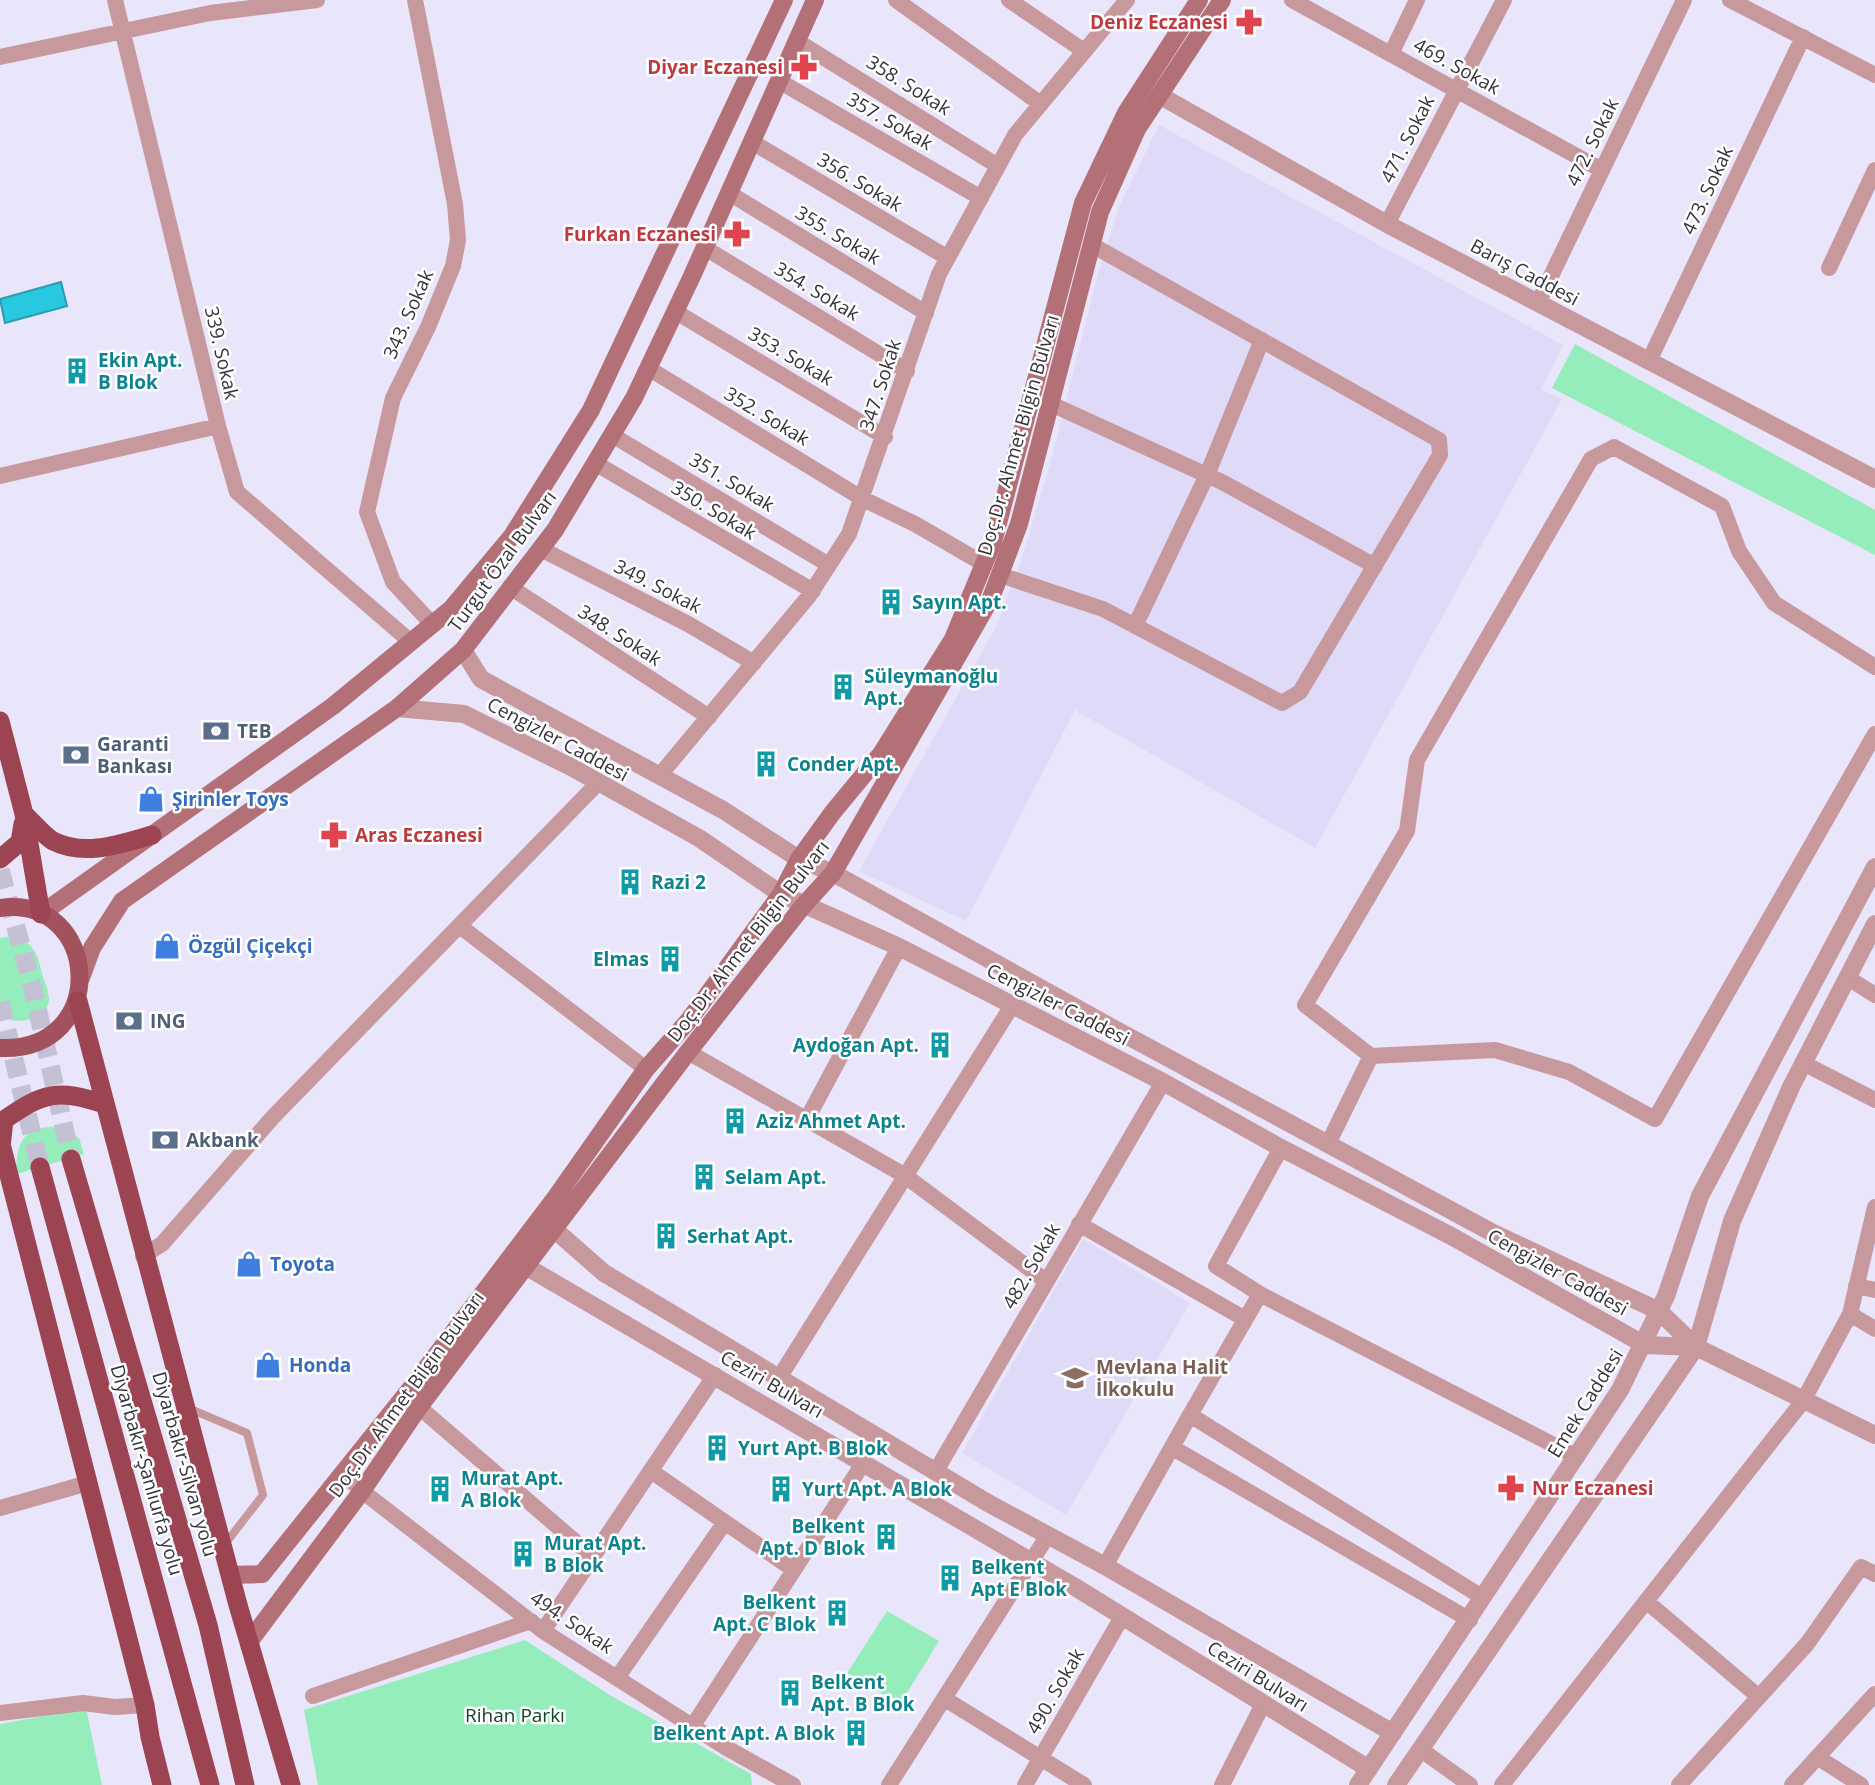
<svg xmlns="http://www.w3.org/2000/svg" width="1875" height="1785" viewBox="0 0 1875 1785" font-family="'Open Sans',sans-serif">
<rect width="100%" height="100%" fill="#e9e5fb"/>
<path fill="#dfdaf7" d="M1159,125L1563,345L1541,390L1562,399L1315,848L1075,710L966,921L859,871L997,625L1023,555L1052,457L1098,274L1119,207Z
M1083,1239L1190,1303L1066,1515L962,1453Z"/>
<path fill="#96edbc" d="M1575,344L1875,510V555L1552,388Z
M13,936C36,942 38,957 43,977C45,983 49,992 49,999C48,1022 15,1025 0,1016V938Z
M53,1127L79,1138L84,1154L16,1174C17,1145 20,1128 53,1127Z
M887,1611L939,1641L900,1704L847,1673Z
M525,1640L608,1694L751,1774L752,1785H318L304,1710Z
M86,1708L102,1785H0V1724Z"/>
<path fill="#29c8e1" stroke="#2d9bb0" stroke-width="2" d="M61,282L67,306L5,323L0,299Z"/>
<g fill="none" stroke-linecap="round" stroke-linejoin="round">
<path stroke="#c5c1d5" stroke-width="19" stroke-dasharray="19 10" stroke-linecap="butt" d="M0,870L32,985L71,1159
M0,1002L40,1167"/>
<path stroke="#c7989c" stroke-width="8" d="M188,1408L247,1433L263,1495L225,1544"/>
<path stroke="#c7989c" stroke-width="16" d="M115,0L218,426L237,492L411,642
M415,0L455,204L458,240L453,266L428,327L393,398L367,512L393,582L433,625
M896,0L1041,104
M1009,0L1084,51
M1292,0L1602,170
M1730,0L1875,75
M797,41L998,166
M1391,54L1417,0
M0,57L210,13L317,0
M779,81L981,198
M752,142L948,258
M729,193L926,313
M1387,224L1504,0
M705,248L907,371
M1829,268L1875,170
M1538,303L1684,0
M676,312L885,437
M1649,361L1803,37
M648,368L863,499L915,524L984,564
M1051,404L1222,482L1375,566
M612,435L829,565
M595,463L813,591
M0,476L218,426
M541,549L688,624L754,663
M1000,575L1103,609L1282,703L1300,692L1440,455L1439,440L1092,245
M510,587L709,717
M1135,626L1207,475L1262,340
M1875,667L1774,603L1739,551L1722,506L1614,447L1591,459L1417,760L1407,831L1305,1005L1371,1056L1495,1050L1569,1072L1655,1119L1875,734
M660,775L809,596L849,534L939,274L1015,135L1127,0
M461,927L646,1069
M1848,978L1875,995
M688,1052L904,1175L1046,1281
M1803,1063L1875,1100
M807,1119L899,947
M1328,1144L1371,1056
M1281,1148L1216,1266L1260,1294L1190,1415L1482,1597
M1079,1224L1245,1319
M143,1256L162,1244L273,1117L598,783
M1856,1286L1875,1290
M1260,1294L1577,1457
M1850,1314L1875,1329
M779,1378L1013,1004
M419,1407L593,1557
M1173,1448L1470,1620
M651,1471L794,1570
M936,1471L1163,1082
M343,1473L362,1491L543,1631L725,1747L793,1785
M0,1508L88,1483
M1105,1566L1190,1415
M1646,1601L1759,1697
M543,1631L715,1375
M617,1678L725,1522
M313,1696L531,1621
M945,1699L1084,1785
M0,1713L83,1703L115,1707L145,1705
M692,1727L864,1462
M1420,1749L1470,1785
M1817,1757L1861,1785
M889,1785L1048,1535
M1025,1785L1122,1617
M1222,1785L1263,1704
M1502,1785L1803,1401L1850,1314L1875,1207
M1679,1785L1807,1644L1861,1567L1875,1574
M1792,1785L1875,1694"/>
<path stroke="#c7989c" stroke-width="18" d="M1159,95L1387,224L1875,479
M463,650L481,679L723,810L799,859L833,873L1109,1026L1493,1233L1659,1311L1696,1347L1875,1435
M397,708L464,714L571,767L699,838L781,894L899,947L1163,1082L1281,1148L1453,1237L1645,1345L1696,1347
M546,1217L555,1230L604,1273L988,1503L1105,1566L1393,1733
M516,1255L527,1267L1075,1587L1369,1769
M1358,1785L1620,1390L1666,1296L1700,1196L1875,867
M1396,1785L1696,1347L1732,1221L1791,1087L1875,924"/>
<path stroke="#b37077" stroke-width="18" d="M41,914L333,706L451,609L512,536L591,410L784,0
M81,978L92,948L122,901L397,708L463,650L555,530L634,398L692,276L815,0
M231,1575L262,1574L412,1387L556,1197L646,1069L689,1020L781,894L799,859L833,812L881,754L953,639L993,542L1083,203L1126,113L1199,0
M249,1642L362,1491L419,1407L688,1052L803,906L833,873L991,598L1019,524L1100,212L1137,129L1222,0"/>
<path stroke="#a3525d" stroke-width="18" d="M0,908C100,894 112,1052 0,1048"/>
<path stroke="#9c4452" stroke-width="19" d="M0,721L24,814L41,914
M24,814C33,822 43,835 53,841C85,857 120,844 152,835
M0,859L20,842L23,824
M78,1001L238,1605L291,1785
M0,1140L145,1705L150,1737L162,1785
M1,1147L4,1120C44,1092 57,1089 104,1104
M71,1159L208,1625L245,1785
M40,1167L210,1785"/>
</g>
<defs>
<g id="pharmacy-bare" transform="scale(2.1)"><path d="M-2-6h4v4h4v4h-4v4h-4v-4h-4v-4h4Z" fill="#e0444e" stroke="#fff" stroke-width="2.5" paint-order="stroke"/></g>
<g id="building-bare" transform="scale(2.1)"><path d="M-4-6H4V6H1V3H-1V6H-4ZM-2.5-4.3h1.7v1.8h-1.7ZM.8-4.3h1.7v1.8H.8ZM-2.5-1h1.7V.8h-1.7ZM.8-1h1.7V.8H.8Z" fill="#0f9aa8" stroke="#fff" stroke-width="2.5" paint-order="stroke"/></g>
<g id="bank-bare" transform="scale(2.1)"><path d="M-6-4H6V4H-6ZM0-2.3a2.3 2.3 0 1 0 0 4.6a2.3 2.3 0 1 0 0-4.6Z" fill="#5c6f8a" stroke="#fff" stroke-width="2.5" paint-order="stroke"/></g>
<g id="shop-bare" transform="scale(2.1)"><path d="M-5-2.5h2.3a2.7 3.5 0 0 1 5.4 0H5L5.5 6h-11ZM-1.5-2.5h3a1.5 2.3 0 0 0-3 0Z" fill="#3f7fe0" stroke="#fff" stroke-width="2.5" paint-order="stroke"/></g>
<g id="school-bare" transform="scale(2.1)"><path d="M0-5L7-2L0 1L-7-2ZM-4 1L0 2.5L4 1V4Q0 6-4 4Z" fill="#8d6e63" stroke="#fff" stroke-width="2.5" paint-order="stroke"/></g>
</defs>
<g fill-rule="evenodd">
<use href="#pharmacy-bare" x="1249" y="22"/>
<use href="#pharmacy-bare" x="804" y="67"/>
<use href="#pharmacy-bare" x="737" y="234"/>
<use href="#building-bare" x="77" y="371"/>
<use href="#building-bare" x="891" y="602"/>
<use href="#building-bare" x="843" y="687"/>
<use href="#bank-bare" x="216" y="731"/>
<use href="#bank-bare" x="76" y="755"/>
<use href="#building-bare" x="766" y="764"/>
<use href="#shop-bare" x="151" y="799"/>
<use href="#pharmacy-bare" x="334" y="835"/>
<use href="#building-bare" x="630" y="882"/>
<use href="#shop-bare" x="167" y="946"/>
<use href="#building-bare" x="670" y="959"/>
<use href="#bank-bare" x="129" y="1021"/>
<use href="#building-bare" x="940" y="1045"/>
<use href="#building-bare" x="735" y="1121"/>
<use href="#bank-bare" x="165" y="1140"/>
<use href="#building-bare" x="704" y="1177"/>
<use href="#building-bare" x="666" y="1236"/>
<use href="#shop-bare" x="249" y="1264"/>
<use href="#shop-bare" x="268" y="1365"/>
<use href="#school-bare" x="1075" y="1378"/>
<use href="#building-bare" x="717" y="1448"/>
<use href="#pharmacy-bare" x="1511" y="1488"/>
<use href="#building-bare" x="440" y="1489"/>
<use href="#building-bare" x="781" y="1489"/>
<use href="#building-bare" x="886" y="1537"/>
<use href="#building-bare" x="523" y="1554"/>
<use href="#building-bare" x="950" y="1578"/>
<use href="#building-bare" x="837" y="1613"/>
<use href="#building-bare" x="790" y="1693"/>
<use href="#building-bare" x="856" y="1733"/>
</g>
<g text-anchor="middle" stroke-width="5" stroke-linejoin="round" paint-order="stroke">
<g font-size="19" font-weight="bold" fill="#be3a42" stroke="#fff" text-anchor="end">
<text x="1228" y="29">Deniz Eczanesi</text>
<text x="783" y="74">Diyar Eczanesi</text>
<text x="716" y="241">Furkan Eczanesi</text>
<text x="355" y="842" text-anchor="start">Aras Eczanesi</text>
<text x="1532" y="1495" text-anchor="start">Nur Eczanesi</text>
</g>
<g font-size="19" fill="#35333c" stroke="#fff">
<text transform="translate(1457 66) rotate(29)" y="7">469. Sokak</text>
<text transform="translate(909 85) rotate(32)" y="7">358. Sokak</text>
<text transform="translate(890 121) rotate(30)" y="7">357. Sokak</text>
<text transform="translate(1407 139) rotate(-63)" y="7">471. Sokak</text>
<text transform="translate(1592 142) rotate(-64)" y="7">472. Sokak</text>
<text transform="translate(860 182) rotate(31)" y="7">356. Sokak</text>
<text transform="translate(1707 190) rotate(-65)" y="7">473. Sokak</text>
<text transform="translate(838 235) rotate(31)" y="7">355. Sokak</text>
<text transform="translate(1525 272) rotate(28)" y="7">Barış Caddesi</text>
<text transform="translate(817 291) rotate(31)" y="7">354. Sokak</text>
<text transform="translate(408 314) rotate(-66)" y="7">343. Sokak</text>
<text transform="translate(222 353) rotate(77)" y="7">339. Sokak</text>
<text transform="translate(791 356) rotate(31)" y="7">353. Sokak</text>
<text transform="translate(880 385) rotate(-72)" y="7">347. Sokak</text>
<text transform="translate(767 416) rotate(31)" y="7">352. Sokak</text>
<text transform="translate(1018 435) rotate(-74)" y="7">Doç.Dr. Ahmet Bilgin Bulvarı</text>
<text transform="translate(732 482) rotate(31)" y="7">351. Sokak</text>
<text transform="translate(714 510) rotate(31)" y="7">350. Sokak</text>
<text transform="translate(502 561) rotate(-54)" y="7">Turgut Özal Bulvarı</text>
<text transform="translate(658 586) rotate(27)" y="7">349. Sokak</text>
<text transform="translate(620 635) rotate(33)" y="7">348. Sokak</text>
<text transform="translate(558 739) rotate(28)" y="7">Cengizler Caddesi</text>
<text transform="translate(748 941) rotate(-52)" y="7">Doç.Dr. Ahmet Bilgin Bulvarı</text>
<text transform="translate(1058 1004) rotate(27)" y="7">Cengizler Caddesi</text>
<text transform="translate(1031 1266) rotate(-60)" y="7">482. Sokak</text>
<text transform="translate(1558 1272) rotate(29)" y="7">Cengizler Caddesi</text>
<text transform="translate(772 1384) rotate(30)" y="7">Ceziri Bulvarı</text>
<text transform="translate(406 1394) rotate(-54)" y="7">Doç.Dr. Ahmet Bilgin Bulvarı</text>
<text transform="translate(1585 1403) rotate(-58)" y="7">Emek Caddesi</text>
<text transform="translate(185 1464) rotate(74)" y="7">Diyarbakır-Silvan yolu</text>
<text transform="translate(147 1470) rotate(74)" y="7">Diyarbakır-Şanlıurfa yolu</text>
<text transform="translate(572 1622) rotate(34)" y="7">494. Sokak</text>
<text transform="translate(1258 1676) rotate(32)" y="7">Ceziri Bulvarı</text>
<text transform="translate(1055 1691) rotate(-60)" y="7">490. Sokak</text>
</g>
<g font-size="19" font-weight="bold" fill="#0d838f" stroke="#fff" text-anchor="start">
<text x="98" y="367">Ekin Apt.<tspan x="98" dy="22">B Blok</tspan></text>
<text x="912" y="609">Sayın Apt.</text>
<text x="864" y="683">Süleymanoğlu<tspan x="864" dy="22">Apt.</tspan></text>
<text x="787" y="771">Conder Apt.</text>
<text x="651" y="889">Razi 2</text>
<text x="649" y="966" text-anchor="end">Elmas</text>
<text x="919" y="1052" text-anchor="end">Aydoğan Apt.</text>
<text x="756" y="1128">Aziz Ahmet Apt.</text>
<text x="725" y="1184">Selam Apt.</text>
<text x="687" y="1243">Serhat Apt.</text>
<text x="738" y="1455">Yurt Apt. B Blok</text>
<text x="461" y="1485">Murat Apt.<tspan x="461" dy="22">A Blok</tspan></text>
<text x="802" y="1496">Yurt Apt. A Blok</text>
<text x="865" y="1533" text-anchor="end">Belkent<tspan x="865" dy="22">Apt. D Blok</tspan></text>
<text x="544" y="1550">Murat Apt.<tspan x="544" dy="22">B Blok</tspan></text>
<text x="971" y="1574">Belkent<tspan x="971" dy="22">Apt E Blok</tspan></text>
<text x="816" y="1609" text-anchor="end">Belkent<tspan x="816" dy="22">Apt. C Blok</tspan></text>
<text x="811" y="1689">Belkent<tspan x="811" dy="22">Apt. B Blok</tspan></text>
<text x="835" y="1740" text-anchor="end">Belkent Apt. A Blok</text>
</g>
<g font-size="19" font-weight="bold" fill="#4e5e75" stroke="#fff" text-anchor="start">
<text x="237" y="738">TEB</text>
<text x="97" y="751">Garanti<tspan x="97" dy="22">Bankası</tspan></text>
<text x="150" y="1028">ING</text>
<text x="186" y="1147">Akbank</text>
</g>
<g font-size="19" font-weight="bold" fill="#366cbe" stroke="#fff" text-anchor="start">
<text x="172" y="806">Şirinler Toys</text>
<text x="188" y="953">Özgül Çiçekçi</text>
<text x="270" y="1271">Toyota</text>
<text x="289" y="1372">Honda</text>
</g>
<g font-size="19" font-weight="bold" fill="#785e54" stroke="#fff" text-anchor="start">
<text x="1096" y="1374">Mevlana Halit<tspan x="1096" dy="22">İlkokulu</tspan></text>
</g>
<g font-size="19" fill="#15402a" stroke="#fff">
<text x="515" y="1722">Rihan Parkı</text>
</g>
</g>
</svg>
